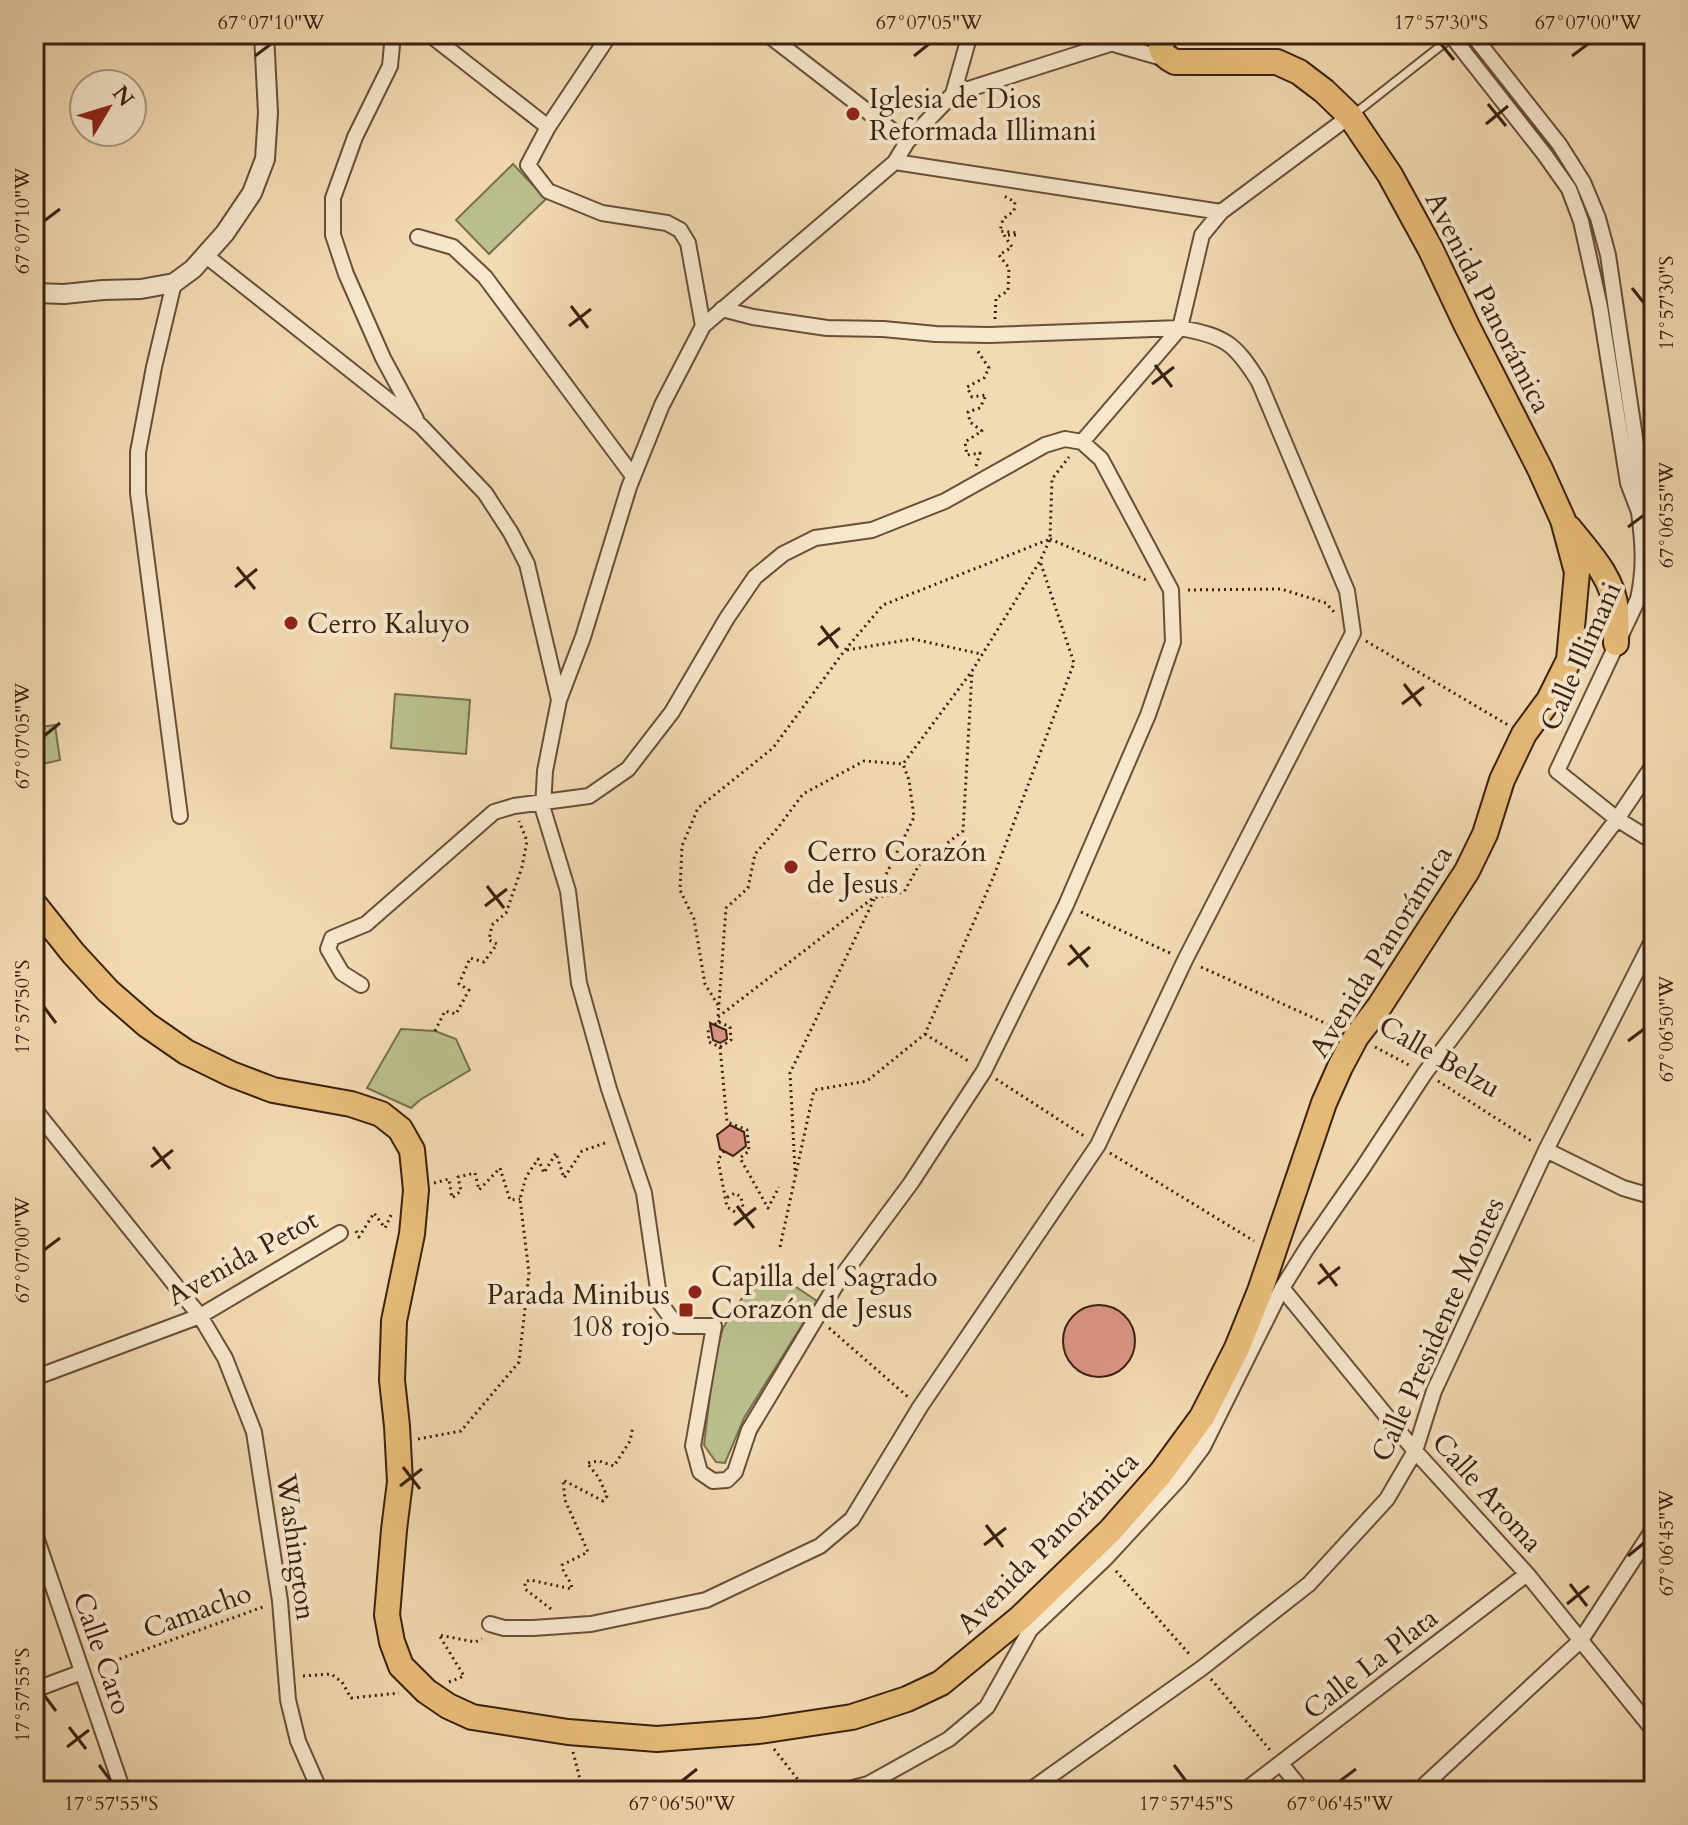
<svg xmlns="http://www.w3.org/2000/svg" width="1688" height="1825" viewBox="0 0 1688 1825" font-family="Cardo,serif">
<rect width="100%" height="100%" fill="#f2dab2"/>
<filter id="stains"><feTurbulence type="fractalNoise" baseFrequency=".0025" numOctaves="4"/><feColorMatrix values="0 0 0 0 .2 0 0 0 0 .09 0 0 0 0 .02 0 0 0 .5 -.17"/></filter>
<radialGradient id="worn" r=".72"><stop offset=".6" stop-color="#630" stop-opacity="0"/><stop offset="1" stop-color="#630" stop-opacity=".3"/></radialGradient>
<path fill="#bac08d" stroke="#7a704e" stroke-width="2" d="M513,164L546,199L489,254L456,220Z
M395,694L470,700L466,754L391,748Z
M55,725L60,760L34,766V728Z
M401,1029L435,1031L456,1039L470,1070L420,1100L411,1108L367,1088Z
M763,1265L817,1301L744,1418L725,1463L716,1462L704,1445L714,1361L723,1328Z"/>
<path fill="#db9685" stroke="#3a2110" stroke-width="2" d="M710,1023L726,1030L727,1039L720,1043L713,1040Z
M730,1125L744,1132L746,1146L733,1156L720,1149L717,1135Z
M1063 1341a36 36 0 1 1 72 0a36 36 0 1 1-72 0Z"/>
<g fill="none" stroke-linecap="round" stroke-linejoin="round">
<g stroke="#684f38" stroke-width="11">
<path id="service" d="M1353,115L1452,37"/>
</g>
<g stroke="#684f38" stroke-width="18">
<path id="minor" d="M393,34L390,66L355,137L333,198V235L346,274L383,358L416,419
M429,34L548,127L528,165L548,191L602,213L667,223L680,230L688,243L703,326
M767,34L907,142
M1450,34L1545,155L1569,189L1581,221L1600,307L1628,483L1639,512L1641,478L1608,255L1598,218L1583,182L1559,144L1472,34
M1117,45L1166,59
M953,94L970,34
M548,127L610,34
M895,162L1221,212
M418,237L453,247L485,277L633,476
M205,255L421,426L485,493L511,533L527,564L559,700
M174,283L154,367L138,452V493L180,816
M1082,442L1180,328L1202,235L1221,212L1350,116
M1639,512C1643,544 1645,567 1638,599L1557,771L1617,819L1654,842
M361,985L342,973L328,949L332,938L366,924L494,812L514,806L589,796L628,769L672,712L727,618L755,577L783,554L815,538L872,530L945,501L1045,445L1065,439L1082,442L1101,459L1171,590L1173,642L1148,715L1066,905L984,1071L911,1183L839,1280L749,1430L735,1472L727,1480L713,1481L700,1472L693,1446L714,1326H677L660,1303L644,1193L609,1089L579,983L568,891L543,809L545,771L559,700L583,637L629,487L662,405L703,326L895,162L907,142L953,94L1113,43L1159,34
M34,1109L200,1316L225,1358L254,1432L280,1601L288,1700L298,1741L320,1791
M1546,1150L1623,1188L1654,1197
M1282,1288L1415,1451L1527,1574L1654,1731
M34,1378L200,1316L340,1233
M34,1531L123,1791
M490,1624L504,1628H533L591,1624L706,1600L820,1546L852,1519L920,1407L1098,1145L1185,960L1353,633L1347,591L1259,382C1235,343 1225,336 1180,328L989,335L936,334L883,329L827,328L753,317L722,309
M34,1690L82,1672
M1281,1764L1303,1791
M842,1791L868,1784L949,1739L987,1707L1030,1630L1105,1559L1179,1479L1203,1447L1282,1288L1307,1248L1362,1169L1425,1073L1617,819L1654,764
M1029,1791L1202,1668L1309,1584L1387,1499L1415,1451L1434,1391L1546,1150L1654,937
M1244,1791L1527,1574
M1418,1791L1581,1640L1654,1528"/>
</g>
<g stroke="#684f38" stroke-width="22">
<path id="tertiary" d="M34,293L64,294L103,290L141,289L174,283L193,269L225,233L252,193L265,159L268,113L264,34"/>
</g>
<g stroke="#3a2110" stroke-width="28">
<path id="primary" d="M1569,528C1589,553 1613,577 1616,610C1617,621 1616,632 1616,643
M34,904L73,953L108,991L147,1025L186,1052L231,1074L273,1090L351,1104L381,1114L400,1129L412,1150L416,1190L412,1234L394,1321L392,1380L397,1426L400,1482L394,1530L387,1615L392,1642L401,1666L426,1691L448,1706L472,1717L568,1732L657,1739L759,1731L852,1717L907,1699L941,1683L1020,1618L1111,1530L1161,1473L1202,1417L1237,1348L1260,1291L1324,1103L1340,1067L1356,1037L1379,1007L1467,871L1485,834L1502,780L1524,734L1549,700L1569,660L1577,572L1563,520L1540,469L1467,326L1431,250L1390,175L1350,116L1324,91L1299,72L1277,62H1175C1161,55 1156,47 1167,34"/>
</g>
<path stroke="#3a2110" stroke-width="3" stroke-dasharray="2 4" stroke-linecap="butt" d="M995,319L996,298L1008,291L1009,268L999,255L1012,247L1004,235H1016L1017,233L1000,231L1003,219L1014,211L1015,202L1004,196
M976,466L980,453L967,455L965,442L982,431L970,422L968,412L980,408L986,395L972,397L967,387L984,378L989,368L977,350
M1050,539L1146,580
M1188,590L1281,589L1326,603L1334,612
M1366,641L1508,725
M847,650L913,639L981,654
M1081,912L1172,954
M1201,967L1336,1028
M718,1005L705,984L694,919L680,890L682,846L698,808L773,748L845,650L883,605L1050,539
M718,1017L873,898L904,892L919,865L963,831L972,672
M719,1022L718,1017L726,908L748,888L755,854L777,829L803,794L864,761L903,764L972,671L1040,561L1050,539L1052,479L1069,457
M719,1022L730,1027L731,1040L720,1047L709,1042L708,1028Z
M435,1031L445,1011L456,1014L469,990L459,984L470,958L484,962L497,944L489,940L492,925L506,913L522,867L527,841L519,821
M925,1034L970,1062
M720,1047L727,1122L747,1130L749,1151L740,1158L768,1208L779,1187
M1375,1047L1411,1066
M996,1079L1084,1136
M1438,1081L1533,1142
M724,1151L718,1160L727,1207L735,1212L743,1207L741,1197L735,1193L726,1198
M1110,1153L1254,1241
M795,1170L790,1073L914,817L909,780L903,764
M434,1183L449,1179L452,1198L461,1191L458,1177L475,1173L479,1190L500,1168L510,1200L520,1199
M356,1231L359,1237L374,1213L385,1228L391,1215
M780,1247L814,1090L867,1081L925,1034L993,878L1074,663L1040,561
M829,1328L908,1397
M418,1439L461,1431L519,1362L529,1273L520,1199L526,1177L538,1159L544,1173L556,1153L564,1178L582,1151L608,1142
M1116,1571L1190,1655
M551,1609L525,1589V1582L530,1580L572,1589C571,1579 563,1575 562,1565L588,1552L565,1500L563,1480L603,1501L607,1496L599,1478L587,1463L599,1461L614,1466L630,1441L633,1426
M97,1667L263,1607
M303,1676L331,1674L342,1682L351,1698L399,1693
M1211,1679L1270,1750
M449,1682L464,1676L439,1635L475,1642L482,1639
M774,1749L807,1791
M573,1752L583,1791"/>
<use href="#service" stroke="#f7e7cd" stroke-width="7"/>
<use href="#minor" stroke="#f7e7cd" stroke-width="14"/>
<use href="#tertiary" stroke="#f7e7cd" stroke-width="18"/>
<use href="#primary" stroke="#e9bd79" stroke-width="24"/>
</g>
<path fill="none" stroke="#3a2110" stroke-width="3" d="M1441,44L1454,60M255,56L271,44M914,56L929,44M1572,56L1588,44M1488,104L1506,126M1486,124L1508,106M44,221L60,209M1632,288L1644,303M571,306L588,328M569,326L591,309M1155,365L1172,387M1152,384L1174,367M1628,527L1644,515M237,567L255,589M235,587L257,569M821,626L838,648M818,645L840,628M1404,684L1421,706M1402,704L1424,687M44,736L60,723M487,886L504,908M485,906L507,889M1070,945L1088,967M1068,965L1090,947M44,1007L56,1023M1628,1041L1644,1029M153,1147L170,1169M151,1167L173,1150M737,1206L754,1228M734,1225L756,1208M44,1250L60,1238M1320,1264L1337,1286M1318,1284L1340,1267M403,1467L420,1489M400,1486L422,1469M986,1525L1003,1547M984,1545L1006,1528M1628,1556L1644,1543M1570,1584L1587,1606M1567,1604L1589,1586M44,1695L56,1711M69,1727L86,1749M67,1747L89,1730M99,1765L111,1781M1174,1765L1186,1781M682,1781L697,1769M1340,1781L1356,1769"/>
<g fill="#8f2418" stroke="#f7e7cd" stroke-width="3">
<circle cx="853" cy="114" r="8"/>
<circle cx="291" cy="623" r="8"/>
<circle cx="791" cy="867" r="8"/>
<circle cx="695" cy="1292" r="8"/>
<rect x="678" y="1302" width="16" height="16" rx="4"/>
</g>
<g text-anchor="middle" stroke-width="8" stroke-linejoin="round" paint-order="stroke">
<g font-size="28" fill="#3a2110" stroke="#f7e7cd" text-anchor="start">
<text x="869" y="108">Iglesia de Dios<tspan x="869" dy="32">Reformada Illimani</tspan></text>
<text x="307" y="633">Cerro Kaluyo</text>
<text x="807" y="861">Cerro Corazón<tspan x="807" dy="32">de Jesus</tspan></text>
<text x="711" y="1286">Capilla del Sagrado<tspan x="711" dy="32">Corazón de Jesus</tspan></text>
<text x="670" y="1304" text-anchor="end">Parada Minibus<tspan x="670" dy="32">108 rojo</tspan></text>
</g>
<g font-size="28" fill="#3a2110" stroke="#f7e7cd">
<text transform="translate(1489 302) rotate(63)" y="10">Avenida Panorámica</text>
<text transform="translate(1580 656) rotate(-66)" y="10">Calle Illimani</text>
<text transform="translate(1380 951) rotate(-58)" y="10">Avenida Panorámica</text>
<text transform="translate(1440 1056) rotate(30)" y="10">Calle Belzu</text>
<text transform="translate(242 1257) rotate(-29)" y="10">Avenida Petot</text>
<text transform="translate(1437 1329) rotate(-66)" y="10">Calle Presidente Montes</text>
<text transform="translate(1488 1492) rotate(48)" y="10">Calle Aroma</text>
<text transform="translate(1047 1542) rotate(-45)" y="10">Avenida Panorámica</text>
<text transform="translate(297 1547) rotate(82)" y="10">Washington</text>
<text transform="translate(197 1610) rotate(-20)" y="10">Camacho</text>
<text transform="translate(103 1653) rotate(71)" y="10">Calle Caro</text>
<text transform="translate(1370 1663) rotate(-38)" y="10">Calle La Plata</text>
</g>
</g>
<rect width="1688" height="1825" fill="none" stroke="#f2dab2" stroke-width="88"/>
<g transform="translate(108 108) rotate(52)"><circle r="38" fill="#f7e7cd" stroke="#ab9881" stroke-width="2"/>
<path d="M0-6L14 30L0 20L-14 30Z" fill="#8f2418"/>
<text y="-12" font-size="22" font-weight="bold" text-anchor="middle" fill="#3a2110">N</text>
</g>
<rect x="44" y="44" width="1600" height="1737" fill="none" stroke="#3a2110" stroke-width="3"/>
<g font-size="20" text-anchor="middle" fill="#3a2110">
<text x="271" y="29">67°07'10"W</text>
<text x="929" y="29">67°07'05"W</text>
<text x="1441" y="29">17°57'30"S</text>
<text x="1588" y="29">67°07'00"W</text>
<text transform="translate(22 221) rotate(-90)" y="7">67°07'10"W</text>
<text transform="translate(1666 303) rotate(-90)" y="7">17°57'30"S</text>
<text transform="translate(1666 515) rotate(-90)" y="7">67°06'55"W</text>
<text transform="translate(22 736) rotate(-90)" y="7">67°07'05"W</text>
<text transform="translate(22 1007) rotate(-90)" y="7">17°57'50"S</text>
<text transform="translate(1666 1029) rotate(-90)" y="7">67°06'50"W</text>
<text transform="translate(22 1250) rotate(-90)" y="7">67°07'00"W</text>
<text transform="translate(1666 1543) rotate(-90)" y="7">67°06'45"W</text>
<text transform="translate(22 1695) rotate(-90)" y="7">17°57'55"S</text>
<text x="111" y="1810">17°57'55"S</text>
<text x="682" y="1810">67°06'50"W</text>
<text x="1186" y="1810">17°57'45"S</text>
<text x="1340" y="1810">67°06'45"W</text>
</g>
<rect width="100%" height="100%" filter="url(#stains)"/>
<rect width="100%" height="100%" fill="url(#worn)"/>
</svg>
